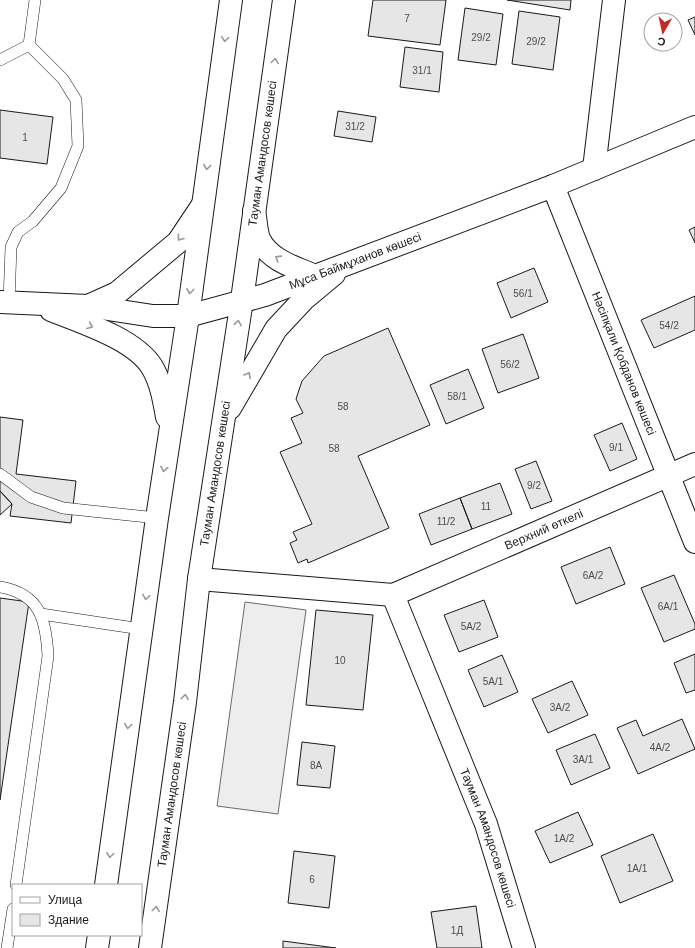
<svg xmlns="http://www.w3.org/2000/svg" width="695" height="948" viewBox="0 0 695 948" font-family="Helvetica,sans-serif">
<rect width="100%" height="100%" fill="#fff"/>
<path fill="#ededed" stroke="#6a6a6a" d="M245,602L306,610L278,814L217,806Z"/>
<path fill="#e6e6e6" stroke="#1a1a1a" d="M373,0H446L440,45L368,36Z
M507,0H571L570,10Z
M465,8L503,14L496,65L458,60Z
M519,11L560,17L553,70L512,64Z
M695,17V35L688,20Z
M405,47L443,52L439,92L400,87Z
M0,110L53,117L47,164L0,158Z
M338,111L376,117L372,142L334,136Z
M695,227V243L689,230Z
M534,268L548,302L511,318L497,283Z
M695,296V330L654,348L641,320Z
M388,328L430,425L358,456L389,528L308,563L307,559L298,563L290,543L297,540L293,532L312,524L280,452L302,443L291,418L303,413L296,399L302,381L324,356Z
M523,334L539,378L498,393L482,349Z
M468,369L484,408L446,424L430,385Z
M0,417L23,420L16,474L76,481L71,523L10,516L12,504L0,491Z
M622,423L637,459L610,471L594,435Z
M536,461L552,501L531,509L515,469Z
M500,483L512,514L472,529L460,498Z
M0,491L12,504L0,515Z
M460,498L472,529L431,545L419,514Z
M610,547L625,584L576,604L561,567Z
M674,575L695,624V629L664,642L641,588Z
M0,598L29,602L0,800Z
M484,600L498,637L459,652L444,615Z
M316,610L373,615L363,710L306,705Z
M695,654V690L686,693L674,663Z
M502,655L518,692L484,707L468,670Z
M572,681L588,715L548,733L532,699Z
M682,719L695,749L638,774L617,728L636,720L643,736Z
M595,734L610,768L571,785L556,750Z
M302,742L335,746L330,788L297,785Z
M578,812L593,845L550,863L535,831Z
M653,834L673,881L620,903L601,856Z
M294,851L335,856L329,908L288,903Z
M476,906L482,948H437L431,912Z
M283,941L336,948H283Z"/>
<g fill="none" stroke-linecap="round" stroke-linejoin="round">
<g stroke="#1a1a1a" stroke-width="12">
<path id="service" d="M29,45L35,0
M0,60L29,45L63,79L76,100L78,146L61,188L33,221L18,232L11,247L9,302
M0,474L31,497L63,508L157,518
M0,587C40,594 46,619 48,656L16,885
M41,614L141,629
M7,948L13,909"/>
</g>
<g stroke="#1a1a1a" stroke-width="24">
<g id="minor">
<path d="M594,169L614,0"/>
<path id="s1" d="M553,186L695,542"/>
<path id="s2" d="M199,579L393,595L695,464"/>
<path id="s3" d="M393,595L486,824L524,948"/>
</g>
</g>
<g stroke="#1a1a1a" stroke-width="24">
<g id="secondary">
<path id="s4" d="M242,300L284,0"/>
<path d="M188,316L231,0"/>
</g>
</g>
<g stroke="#1a1a1a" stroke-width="24">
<g id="primary">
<path d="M254,211C256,220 256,231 259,239C269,260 294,267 313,275"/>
<path id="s5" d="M0,302L88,306L153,316H188L265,295L553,186L695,127"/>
<path d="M88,306L117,293L160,257L178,242L202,206"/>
<path d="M51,310C81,322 135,339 152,367C161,382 164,400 167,417"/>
<path d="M230,408L276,329L304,299L334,274"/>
<path d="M106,885L157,518L188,316"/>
<path d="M97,948L99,935"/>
<path id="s6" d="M150,948L185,702L199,579L242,300"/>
</g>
</g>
<use href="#service" stroke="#fff" stroke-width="11"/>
<use href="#minor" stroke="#fff" stroke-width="22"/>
<use href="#secondary" stroke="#fff" stroke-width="22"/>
<use href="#primary" stroke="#fff" stroke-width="22"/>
</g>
<defs><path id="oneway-chevron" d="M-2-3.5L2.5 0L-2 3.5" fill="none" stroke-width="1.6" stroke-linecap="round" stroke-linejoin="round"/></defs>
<g stroke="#989898">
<use href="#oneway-chevron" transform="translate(225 39) rotate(98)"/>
<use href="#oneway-chevron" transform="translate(275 61) rotate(-82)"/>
<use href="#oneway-chevron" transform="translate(207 167) rotate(98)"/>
<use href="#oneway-chevron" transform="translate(180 238) rotate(127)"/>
<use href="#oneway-chevron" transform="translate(278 258) rotate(-148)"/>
<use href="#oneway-chevron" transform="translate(190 291) rotate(97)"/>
<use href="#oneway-chevron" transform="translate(238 323) rotate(-81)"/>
<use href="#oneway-chevron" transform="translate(90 326) rotate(23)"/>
<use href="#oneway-chevron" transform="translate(248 375) rotate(-61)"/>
<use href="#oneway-chevron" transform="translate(164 469) rotate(99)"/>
<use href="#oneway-chevron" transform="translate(146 597) rotate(99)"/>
<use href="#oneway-chevron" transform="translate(185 697) rotate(-83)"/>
<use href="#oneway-chevron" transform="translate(128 726) rotate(98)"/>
<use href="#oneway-chevron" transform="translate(110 855) rotate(98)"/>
<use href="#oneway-chevron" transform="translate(156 909) rotate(-82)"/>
</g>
<g text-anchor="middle" stroke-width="3" stroke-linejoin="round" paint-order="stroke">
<g font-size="10" fill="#4d4d4d">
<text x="407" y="22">7</text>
<text x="481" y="41">29/2</text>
<text x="536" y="45">29/2</text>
<text x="422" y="74">31/1</text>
<text x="355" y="130">31/2</text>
<text x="25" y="141">1</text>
<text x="523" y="297">56/1</text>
<text x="669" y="329">54/2</text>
<text x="510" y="368">56/2</text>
<text x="457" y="400">58/1</text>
<text x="343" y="410">58</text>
<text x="616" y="451">9/1</text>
<text x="334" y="452">58</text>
<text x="534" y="489">9/2</text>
<text x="486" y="510">11</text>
<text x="446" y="525">11/2</text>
<text x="593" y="579">6А/2</text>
<text x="668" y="610">6А/1</text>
<text x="471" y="630">5А/2</text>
<text x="340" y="664">10</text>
<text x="493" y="685">5А/1</text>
<text x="560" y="711">3А/2</text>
<text x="660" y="751">4А/2</text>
<text x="583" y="763">3А/1</text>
<text x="316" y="769">8А</text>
<text x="564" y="842">1А/2</text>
<text x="637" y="872">1А/1</text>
<text x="312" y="883">6</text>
<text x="457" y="934">1Д</text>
</g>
<g font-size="12" fill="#1a1a1a" stroke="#fff">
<text dy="4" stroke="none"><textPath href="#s4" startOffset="148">Тауман Амандосов көшесі</textPath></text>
<text dy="4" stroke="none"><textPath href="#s5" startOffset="365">Мұса Баймұханов көшесі</textPath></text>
<text dy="4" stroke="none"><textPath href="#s1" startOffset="191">Нәсіпқали Қобданов көшесі</textPath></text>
<text dy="4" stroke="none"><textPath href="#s6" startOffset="479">Тауман Амандосов көшесі</textPath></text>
<text dy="4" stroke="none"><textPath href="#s2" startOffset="359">Верхний өткелі</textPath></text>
<text dy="4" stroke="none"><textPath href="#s6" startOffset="155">Тауман Амандосов көшесі</textPath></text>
<text dy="4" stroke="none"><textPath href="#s3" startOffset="261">Тауман Амандосов көшесі</textPath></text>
</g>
</g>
<rect x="12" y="884" width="130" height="52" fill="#ffffff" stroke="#a3a3a3"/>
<rect x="20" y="897" width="20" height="6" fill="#ffffff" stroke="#a3a3a3"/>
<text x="48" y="904" font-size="12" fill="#1a1a1a">Улица</text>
<rect x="20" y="914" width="20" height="12" fill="#e6e6e6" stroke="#a3a3a3"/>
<text x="48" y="924" font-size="12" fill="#1a1a1a">Здание</text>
<g transform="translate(663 32) rotate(189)"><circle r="19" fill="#ffffff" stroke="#a3a3a3"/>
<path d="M0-3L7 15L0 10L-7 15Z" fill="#c62828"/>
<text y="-6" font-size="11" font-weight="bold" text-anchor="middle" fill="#1a1a1a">С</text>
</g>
</svg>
